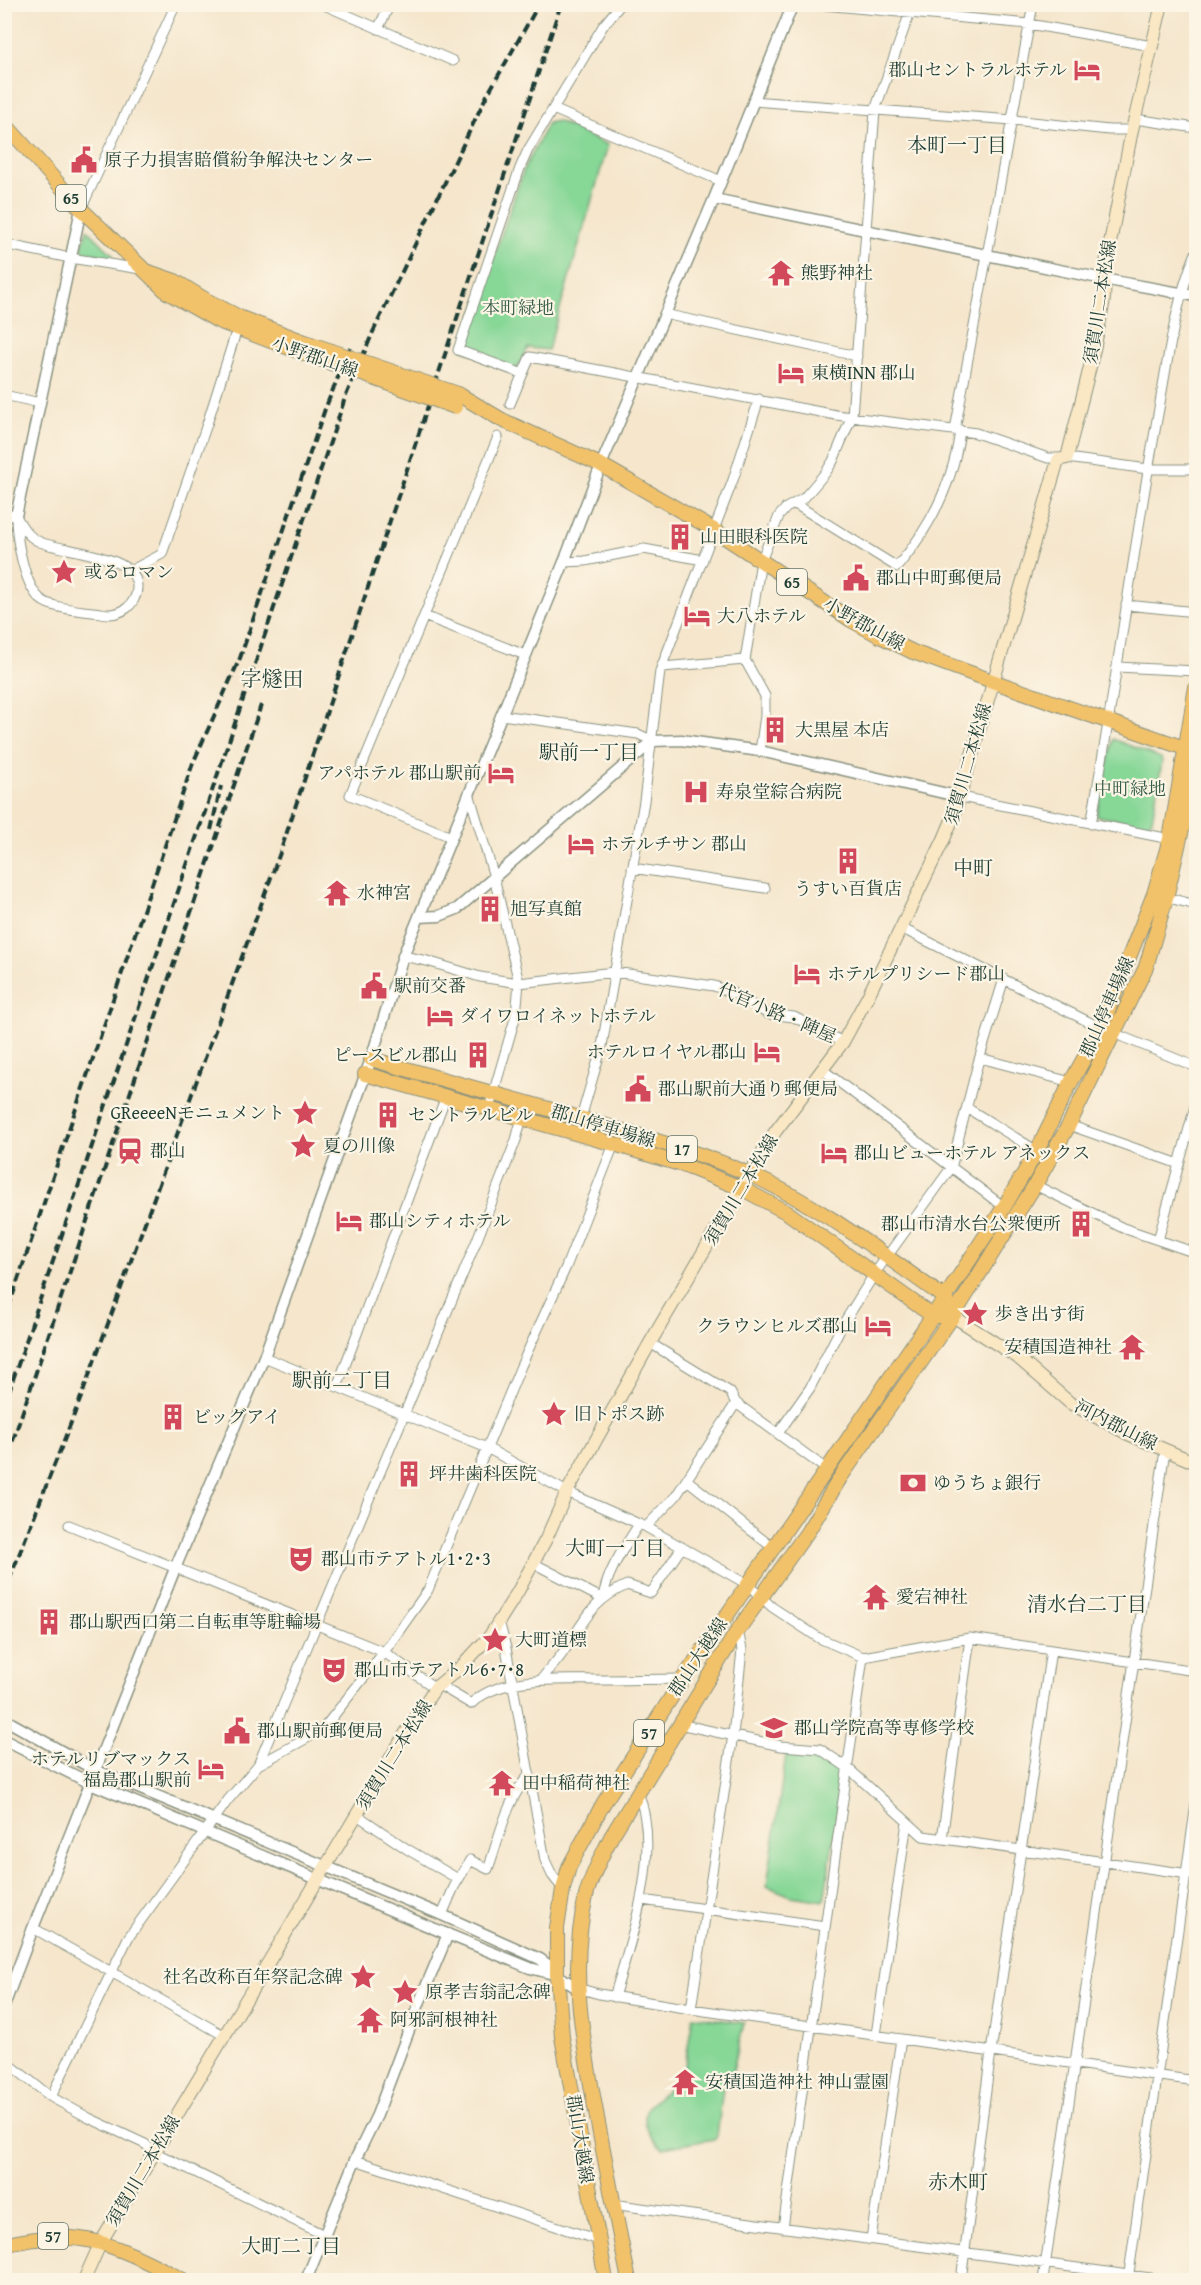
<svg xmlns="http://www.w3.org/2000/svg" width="1201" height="2285" viewBox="0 0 1201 2285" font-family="'Gentium Book Plus','Noto Serif JP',serif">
<rect width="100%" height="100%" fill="#fcf5e5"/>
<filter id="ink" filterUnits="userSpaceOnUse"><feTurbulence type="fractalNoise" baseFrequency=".0167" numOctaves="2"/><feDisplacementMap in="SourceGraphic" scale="12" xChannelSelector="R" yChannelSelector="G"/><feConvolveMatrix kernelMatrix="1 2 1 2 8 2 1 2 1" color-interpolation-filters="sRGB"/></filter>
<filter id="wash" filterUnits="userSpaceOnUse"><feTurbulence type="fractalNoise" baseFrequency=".008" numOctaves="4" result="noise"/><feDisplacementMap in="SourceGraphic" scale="24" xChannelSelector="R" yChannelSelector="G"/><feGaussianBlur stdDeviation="1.35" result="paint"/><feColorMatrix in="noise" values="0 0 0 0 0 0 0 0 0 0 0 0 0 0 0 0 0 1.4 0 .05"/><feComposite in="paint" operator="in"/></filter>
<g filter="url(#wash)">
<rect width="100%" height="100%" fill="#f5e6cc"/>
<path fill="#87d797" stroke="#538a66" stroke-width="1.5" d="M557,121L608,145L548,350L528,348L517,369L462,349L524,169L548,123Z
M87,229L113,255L112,258L81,251Z
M1113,739L1161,758L1162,762L1152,820L1145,825L1096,816Z
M786,1754L820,1756L844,1771L824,1901L791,1896L767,1886Z
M693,2016L744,2023L732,2074L724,2080L717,2136L714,2139L663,2148C650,2140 639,2120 649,2106C656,2097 674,2085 683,2078Z"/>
</g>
<g filter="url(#ink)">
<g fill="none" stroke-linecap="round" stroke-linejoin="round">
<g stroke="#8a9280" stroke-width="11">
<path id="minor" d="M322,4L453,61
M812,4L1029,24L1152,46
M378,29L390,4
M753,101L1013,120L1109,130H1132
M553,109L721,181
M1135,119L1196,128
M81,209L176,4
M4,244L70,258L141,269
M664,314L857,356
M523,374L458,350L520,168L528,150L603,26L621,4
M4,395L40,403
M510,404L530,357L836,415L976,433L1048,458H1067L1148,469H1196
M955,430L1033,4
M795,504L897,567C930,528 954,481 960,430
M16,516C22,527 28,537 40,542C64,552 139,554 137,588C137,596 132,604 127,608C119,614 110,615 101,613C85,611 55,609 43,601C24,589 16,537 16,516Z
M564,562L585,561L644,549L703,560
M130,571L162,554L207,424L237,329
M1126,605L1196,612
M424,616L525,655
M662,667L745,660
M1117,667L1196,671
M501,715L638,734L653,741
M760,751L765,716V696L745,660L761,561L779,516L786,508L804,498L826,472L833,461L852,416L875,110L913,4
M469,793L494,877L519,983L516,1015L489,1108
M961,797L1170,839
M1091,824C1115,691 1132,558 1156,425C1167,368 1173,307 1196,253
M451,837L350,795L498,437
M632,868L765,888
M1161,896L1196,905
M901,928L1101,1028L1196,1067
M403,956L427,961L480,977L519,983L614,972L714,986L733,993L768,1014L794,1017L843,1042
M980,1058L1071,1082
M823,1070L1004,1207
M967,1108L1037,1151
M581,1118L602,1046L644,801L660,671L733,480L759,399
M1069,1125L1179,1164
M1035,1185L1123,1228L1196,1253
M1158,1240L1196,1103
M650,1343L730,1392L736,1403L826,1469
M264,1357L487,1448L567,1492L646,1527L747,1584L772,1607L819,1638L863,1657L970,1638L1196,1671
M337,1387L446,1096
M779,1432L810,1388L840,1329L875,1273L951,1168L978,1063L1004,979
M687,1480L772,1547
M69,1525L384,1652L435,1688
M646,1527L676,1496L736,1403
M533,1563L603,1599C606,1572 625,1547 639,1524
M499,1621L506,1648L545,1860L552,1875L563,1889
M541,1680C548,1670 557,1662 564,1651C584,1622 592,1600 627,1585L651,1593L682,1547
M439,1685L471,1704C500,1675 561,1680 600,1680C627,1680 655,1679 683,1679
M679,1724L781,1746L820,1749L848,1768L923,1836L1196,1875
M258,1765L320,1731L327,1724L384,1652L428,1590L521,1366L566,1267L614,1144
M357,1815L407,1849L458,1879
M942,1839L970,1638
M642,1900L825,1926
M442,1915L454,1887L470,1860L488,1869C498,1842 508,1794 530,1775
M33,1928L225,2036
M577,1988L599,1994L691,2009L1196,2081
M614,1997C632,1937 662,1853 638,1792
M691,2009L733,1735L742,1650L738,1630
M876,2035L907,1822
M4,2060L51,2097L128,1938L228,1800L258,1765L477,1240L516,1140L522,1117
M51,2097L89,2118L145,2144L154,2152L326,2236
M355,2160L598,2240
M612,2204L1165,2280
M783,2228L863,1657
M871,2239L901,2039
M961,2280L991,2052L1051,1650
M1043,2280L1165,1450
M1128,2280L1196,1804"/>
</g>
<g stroke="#8a9280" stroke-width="13">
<path id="tertiary" d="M714,199L1103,279L1196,296
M4,514L16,516L81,209
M419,917L439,916L457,909L653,741L681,740L760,751L961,797
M4,1719L95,1770L442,1915L540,1959L548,1965L556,1975
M4,1740L90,1783L435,1929L530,1968L557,1975L577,1988
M4,2006L33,1928L176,1566L264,1357L371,1059L403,956L564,562L601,465L714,199L793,4
M306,2280L355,2160L377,2115L420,2001L448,1934"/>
</g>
<g stroke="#8a9280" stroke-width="14">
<path id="secondary" d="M953,1316L1017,1357L1070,1403L1128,1434L1196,1463
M84,2280L101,2242L405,1734L435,1688L462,1666L489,1637L517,1593L546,1539L567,1492L650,1343L749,1174L775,1132L843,1042L868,996L944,839L955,813L1058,460L1067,458C1077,415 1090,373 1098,330C1101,313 1107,296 1103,279L1132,130L1162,4"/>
</g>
<g stroke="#8a9280" stroke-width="16">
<path id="primary" d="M4,123L81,209L167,292L218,321L300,352
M149,272L175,281L206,300L241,318L305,342
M458,394L502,420L601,465L714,530L851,620L880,636L913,652L992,681L1196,752
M371,1059C454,1083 538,1105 620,1130C664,1143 708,1156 749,1174C820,1205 882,1254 945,1298L948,1306
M365,1074L614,1144L683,1165L741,1188L788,1213L933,1316H941
M4,2245C82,2225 116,2246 183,2280
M606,2280L562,2037L557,1975V1928L563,1889L569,1867L603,1804L683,1679L945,1298L1004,1207L1037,1151L1071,1082L1101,1028L1154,894L1170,839L1196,687
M629,2280C618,2228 608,2176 598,2123C584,2046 568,1973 586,1896C591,1875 602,1856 611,1837L738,1630L808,1531L840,1478L953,1316L1035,1185L1069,1125L1146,967L1166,898L1196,769"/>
</g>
<use href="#minor" stroke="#fff" stroke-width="9"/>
<use href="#tertiary" stroke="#fff" stroke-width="10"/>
<use href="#secondary" stroke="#fae7c3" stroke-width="12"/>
<use href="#primary" stroke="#f2c26a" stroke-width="14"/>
<path stroke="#1f3d34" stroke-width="4" stroke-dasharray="9 4.5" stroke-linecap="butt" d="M211,830L221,786
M4,1321L193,763L240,658L325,409L350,348
M4,1406L345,398L373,332L485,99L539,4
M4,1467L261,705
M4,1593L83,1392L281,850L561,4"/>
<g stroke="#8a9280" stroke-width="16" stroke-linecap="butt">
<path id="primary-bridge" d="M305,342L458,394
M300,352L455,407"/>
</g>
<use href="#primary-bridge" stroke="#f2c26a" stroke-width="14"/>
</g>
</g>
<defs>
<g id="hotel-bare" transform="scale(2.07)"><path d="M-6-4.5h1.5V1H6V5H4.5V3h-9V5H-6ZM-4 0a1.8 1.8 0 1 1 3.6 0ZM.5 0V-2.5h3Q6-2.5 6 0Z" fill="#d1495b" stroke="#fcf5e5" stroke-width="2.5" paint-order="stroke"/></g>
<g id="civic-bare" transform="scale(2.07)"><path d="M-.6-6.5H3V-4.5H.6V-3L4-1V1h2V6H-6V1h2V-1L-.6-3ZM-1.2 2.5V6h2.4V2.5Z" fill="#d1495b" stroke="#fcf5e5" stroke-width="2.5" paint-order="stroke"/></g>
<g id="temple-bare" transform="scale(2.07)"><path d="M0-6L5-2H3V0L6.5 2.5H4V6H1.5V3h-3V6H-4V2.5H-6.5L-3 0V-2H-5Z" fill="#d1495b" stroke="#fcf5e5" stroke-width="2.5" paint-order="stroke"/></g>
<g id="building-bare" transform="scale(2.07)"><path d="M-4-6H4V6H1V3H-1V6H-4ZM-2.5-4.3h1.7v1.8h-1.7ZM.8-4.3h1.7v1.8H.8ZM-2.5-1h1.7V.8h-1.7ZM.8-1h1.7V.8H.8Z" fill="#d1495b" stroke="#fcf5e5" stroke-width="2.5" paint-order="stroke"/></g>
<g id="sight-bare" transform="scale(2.07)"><path d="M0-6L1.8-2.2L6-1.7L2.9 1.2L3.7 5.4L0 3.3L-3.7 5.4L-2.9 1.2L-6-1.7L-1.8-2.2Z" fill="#d1495b" stroke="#fcf5e5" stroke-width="2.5" paint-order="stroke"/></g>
<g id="hospital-bare" transform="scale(2.07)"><path d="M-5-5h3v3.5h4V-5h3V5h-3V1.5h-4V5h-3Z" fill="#d1495b" stroke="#fcf5e5" stroke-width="2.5" paint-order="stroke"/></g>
<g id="station-bare" transform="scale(2.07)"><path d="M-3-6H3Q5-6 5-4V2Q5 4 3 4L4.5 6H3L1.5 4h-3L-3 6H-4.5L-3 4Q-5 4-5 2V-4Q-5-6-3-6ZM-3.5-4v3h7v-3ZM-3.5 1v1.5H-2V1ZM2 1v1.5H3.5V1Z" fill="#d1495b" stroke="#fcf5e5" stroke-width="2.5" paint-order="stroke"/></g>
<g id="bank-bare" transform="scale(2.07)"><path d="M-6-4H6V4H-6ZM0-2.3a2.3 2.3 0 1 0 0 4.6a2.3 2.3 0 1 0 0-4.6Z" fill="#d1495b" stroke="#fcf5e5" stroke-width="2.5" paint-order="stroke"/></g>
<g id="theatre-bare" transform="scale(2.07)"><path d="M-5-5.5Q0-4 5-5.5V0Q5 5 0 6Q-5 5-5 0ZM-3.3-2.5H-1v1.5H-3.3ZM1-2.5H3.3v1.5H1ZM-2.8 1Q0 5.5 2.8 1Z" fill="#d1495b" stroke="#fcf5e5" stroke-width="2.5" paint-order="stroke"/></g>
<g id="school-bare" transform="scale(2.07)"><path d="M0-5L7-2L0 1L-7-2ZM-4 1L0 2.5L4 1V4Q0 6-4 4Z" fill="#d1495b" stroke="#fcf5e5" stroke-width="2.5" paint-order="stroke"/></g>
</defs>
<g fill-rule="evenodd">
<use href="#hotel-bare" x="1087" y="70"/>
<use href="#civic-bare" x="84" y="160"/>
<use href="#temple-bare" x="781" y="273"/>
<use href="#hotel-bare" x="791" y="373"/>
<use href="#building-bare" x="680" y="537"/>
<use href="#sight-bare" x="64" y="572"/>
<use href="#civic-bare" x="856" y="578"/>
<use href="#hotel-bare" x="697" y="616"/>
<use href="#building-bare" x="775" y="730"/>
<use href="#hotel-bare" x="501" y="773"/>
<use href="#hospital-bare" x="696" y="792"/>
<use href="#hotel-bare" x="581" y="844"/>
<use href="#building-bare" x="848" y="861"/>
<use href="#temple-bare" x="337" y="893"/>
<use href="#building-bare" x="490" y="909"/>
<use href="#hotel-bare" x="807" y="974"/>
<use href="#civic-bare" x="374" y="986"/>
<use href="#hotel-bare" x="440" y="1016"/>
<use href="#hotel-bare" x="767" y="1052"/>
<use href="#building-bare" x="478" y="1055"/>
<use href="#civic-bare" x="638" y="1089"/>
<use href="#sight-bare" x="305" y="1113"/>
<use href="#building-bare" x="388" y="1115"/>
<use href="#sight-bare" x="303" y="1146"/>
<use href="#station-bare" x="130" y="1151"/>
<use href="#hotel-bare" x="834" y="1153"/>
<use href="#hotel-bare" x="349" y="1221"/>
<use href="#building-bare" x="1081" y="1224"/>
<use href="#sight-bare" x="975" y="1314"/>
<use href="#hotel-bare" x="878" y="1326"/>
<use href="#temple-bare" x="1132" y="1347"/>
<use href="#sight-bare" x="554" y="1414"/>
<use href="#building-bare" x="173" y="1417"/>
<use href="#building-bare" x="409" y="1474"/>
<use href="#bank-bare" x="913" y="1483"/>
<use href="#theatre-bare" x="301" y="1559"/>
<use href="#temple-bare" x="876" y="1597"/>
<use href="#building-bare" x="49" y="1622"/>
<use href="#sight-bare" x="495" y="1640"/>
<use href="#theatre-bare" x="334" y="1670"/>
<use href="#school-bare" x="774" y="1728"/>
<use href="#civic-bare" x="237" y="1731"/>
<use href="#hotel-bare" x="211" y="1769"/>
<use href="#temple-bare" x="502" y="1783"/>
<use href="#sight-bare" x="363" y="1977"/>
<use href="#sight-bare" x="405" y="1992"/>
<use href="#temple-bare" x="370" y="2020"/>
<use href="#temple-bare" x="685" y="2082"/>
</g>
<g text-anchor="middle" stroke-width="4.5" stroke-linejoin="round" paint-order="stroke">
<g fill="#fcf5e5" stroke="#617469" stroke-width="1.5">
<rect x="56" y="185" width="30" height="26" rx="4.5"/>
<rect x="777" y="569" width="30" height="26" rx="4.5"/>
<rect x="667" y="1136" width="30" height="26" rx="4.5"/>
<rect x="634" y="1720" width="30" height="26" rx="4.5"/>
<rect x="38" y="2223" width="30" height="26" rx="4.5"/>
</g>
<g font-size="16" font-weight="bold" fill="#1f3d34">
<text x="71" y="204">65</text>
<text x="792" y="588">65</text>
<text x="682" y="1155">17</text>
<text x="649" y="1739">57</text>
<text x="53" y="2242">57</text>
</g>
<g font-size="18" fill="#1f3d34" stroke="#fcf5e5" text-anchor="start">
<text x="1067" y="76" text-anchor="end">郡山セントラルホテル</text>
<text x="104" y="166">原子力損害賠償紛争解決センター</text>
<text x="801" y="279">熊野神社</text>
<text x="811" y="379">東横INN 郡山</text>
<text x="700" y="543">山田眼科医院</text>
<text x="84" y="578">或るロマン</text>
<text x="876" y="584">郡山中町郵便局</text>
<text x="717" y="622">大八ホテル</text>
<text x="795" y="736">大黒屋 本店</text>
<text x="481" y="779" text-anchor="end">アパホテル 郡山駅前</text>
<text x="716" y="798">寿泉堂綜合病院</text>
<text x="601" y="850">ホテルチサン 郡山</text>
<text x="848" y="895" text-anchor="middle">うすい百貨店</text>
<text x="357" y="899">水神宮</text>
<text x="510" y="915">旭写真館</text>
<text x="827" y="980">ホテルプリシード郡山</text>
<text x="394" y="992">駅前交番</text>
<text x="460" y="1022">ダイワロイネットホテル</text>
<text x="747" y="1058" text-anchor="end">ホテルロイヤル郡山</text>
<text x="458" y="1061" text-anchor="end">ピースビル郡山</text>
<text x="658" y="1095">郡山駅前大通り郵便局</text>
<text x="285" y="1119" text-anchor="end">GReeeeNモニュメント</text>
<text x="408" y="1121">セントラルビル</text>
<text x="323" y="1152">夏の川像</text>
<text x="150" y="1157">郡山</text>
<text x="854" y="1159">郡山ビューホテル アネックス</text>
<text x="369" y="1227">郡山シティホテル</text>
<text x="1061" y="1230" text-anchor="end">郡山市清水台公衆便所</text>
<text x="995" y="1320">歩き出す街</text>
<text x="858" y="1332" text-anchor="end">クラウンヒルズ郡山</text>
<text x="1112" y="1353" text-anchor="end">安積国造神社</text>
<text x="574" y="1420">旧トポス跡</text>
<text x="193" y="1423">ビッグアイ</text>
<text x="429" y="1480">坪井歯科医院</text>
<text x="933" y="1489">ゆうちょ銀行</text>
<text x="321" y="1565">郡山市テアトル1･2･3</text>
<text x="896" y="1603">愛宕神社</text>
<text x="69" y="1628">郡山駅西口第二自転車等駐輪場</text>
<text x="515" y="1646">大町道標</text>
<text x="354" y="1676">郡山市テアトル6･7･8</text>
<text x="794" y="1734">郡山学院高等専修学校</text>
<text x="257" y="1737">郡山駅前郵便局</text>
<text x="191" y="1765" text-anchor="end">ホテルリブマックス<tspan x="191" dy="21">福島郡山駅前</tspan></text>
<text x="522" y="1789">田中稲荷神社</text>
<text x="343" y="1983" text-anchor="end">社名改称百年祭記念碑</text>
<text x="425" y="1998">原孝吉翁記念碑</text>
<text x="390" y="2026">阿邪訶根神社</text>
<text x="705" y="2088">安積国造神社 神山霊園</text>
</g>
<g font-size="18" fill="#1f3d34" stroke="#fcf5e5">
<text transform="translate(1100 302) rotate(-81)" y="6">須賀川二本松線</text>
<text transform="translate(315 357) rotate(19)" y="6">小野郡山線</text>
<text transform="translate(864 624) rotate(29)" y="6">小野郡山線</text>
<text transform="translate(968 764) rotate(-74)" y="6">須賀川二本松線</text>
<text transform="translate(1107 1007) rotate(-66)" y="6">郡山停車場線</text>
<text transform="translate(777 1013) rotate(23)" y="6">代官小路・陣屋</text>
<text transform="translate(603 1126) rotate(17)" y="6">郡山停車場線</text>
<text transform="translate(741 1190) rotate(-59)" y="6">須賀川二本松線</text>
<text transform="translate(1116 1425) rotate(27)" y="6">河内郡山線</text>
<text transform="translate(698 1657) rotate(-56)" y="6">郡山大越線</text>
<text transform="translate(394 1755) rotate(-58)" y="6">須賀川二本松線</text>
<text transform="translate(580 2139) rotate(81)" y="6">郡山大越線</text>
<text transform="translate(143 2171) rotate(-59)" y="6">須賀川二本松線</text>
</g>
<g font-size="18" fill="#345c48" stroke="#fcf5e5">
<text x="518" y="314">本町緑地</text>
<text x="1130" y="795">中町緑地</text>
</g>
<g font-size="20" fill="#1f3d34" stroke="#fcf5e5">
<text x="957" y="152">本町一丁目</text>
<text x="589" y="759">駅前一丁目</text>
<text x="973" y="875">中町</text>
<text x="342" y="1387">駅前二丁目</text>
<text x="615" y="1555">大町一丁目</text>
<text x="1087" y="1611">清水台二丁目</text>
<text x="958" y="2189">赤木町</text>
<text x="291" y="2253">大町二丁目</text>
</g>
<g font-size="21" fill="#1f3d34" stroke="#fcf5e5">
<text x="272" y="686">字燧田</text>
</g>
</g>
<rect width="1201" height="2285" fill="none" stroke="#fcf5e5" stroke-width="24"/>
</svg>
